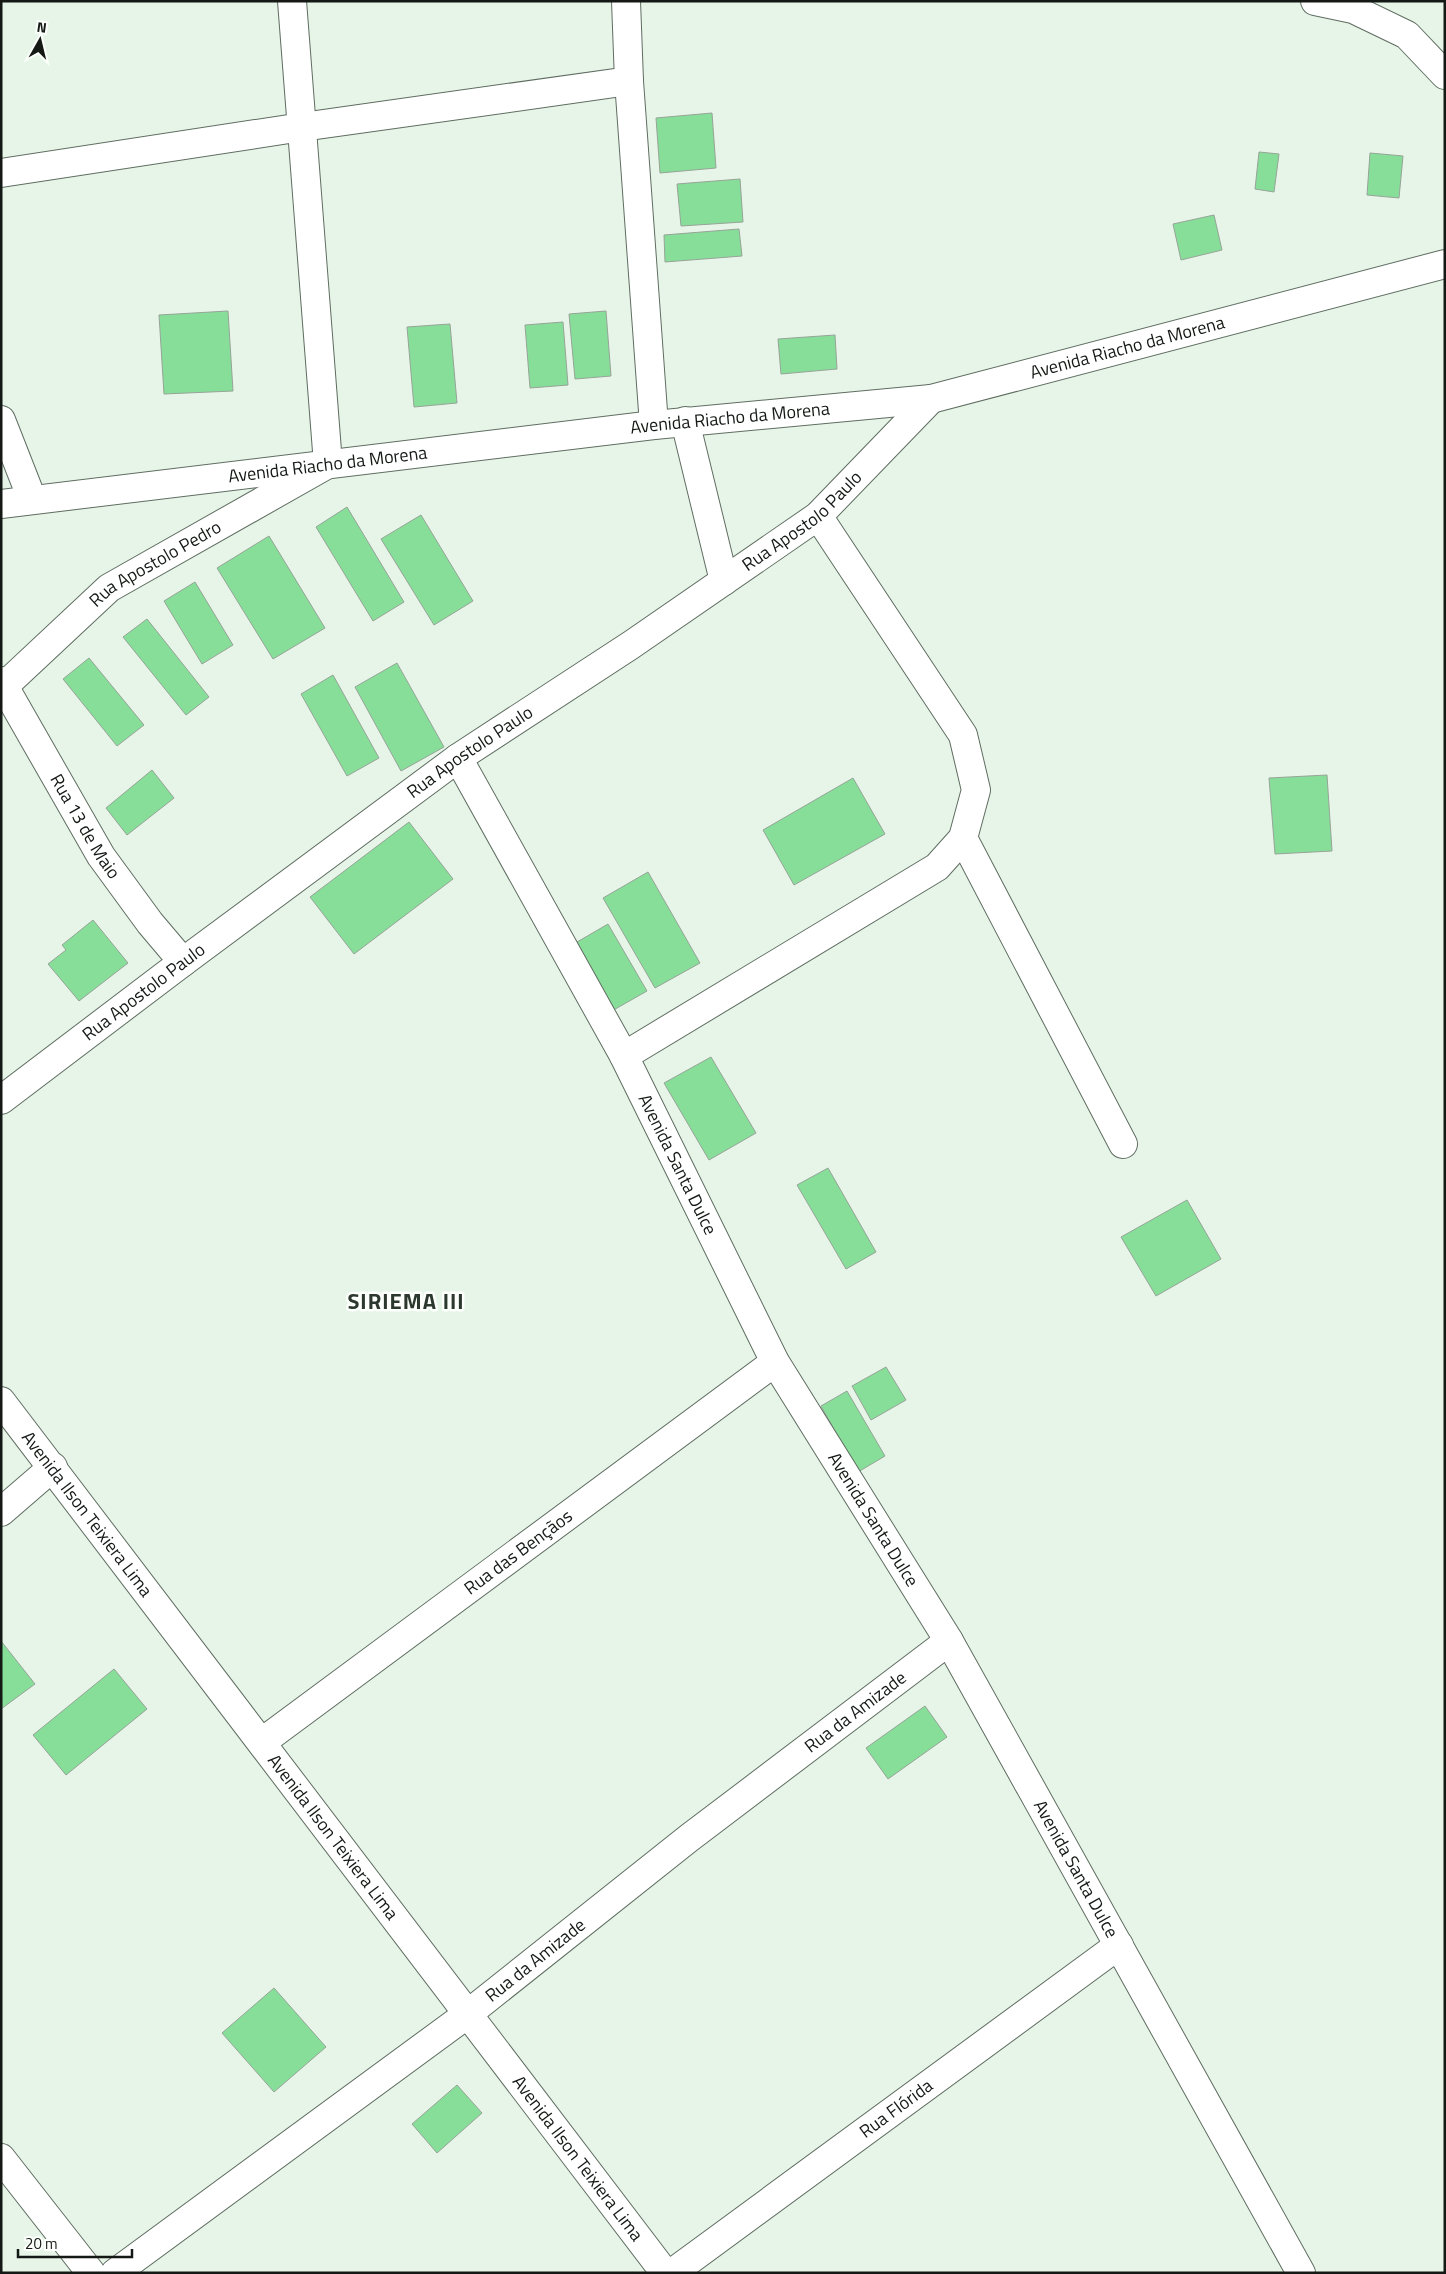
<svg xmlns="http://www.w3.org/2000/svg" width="1446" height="2274" viewBox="0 0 1446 2274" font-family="'Titillium Web',sans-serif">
<rect width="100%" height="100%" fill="#e6f5e8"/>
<path fill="#87de99" stroke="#96a498" d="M712,113L716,168L660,173L656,118Z
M1259,152L1279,154L1274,192L1255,189Z
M1370,153L1403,156L1399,198L1367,195Z
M740,179L743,222L681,226L677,184Z
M1214,215L1222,250L1181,260L1173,224Z
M739,229L742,256L665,262L664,235Z
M228,311L233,391L164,394L159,315Z
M606,311L611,376L575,379L569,314Z
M563,322L568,385L530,388L525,325Z
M450,324L457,403L414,407L407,327Z
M835,335L837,369L781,374L778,339Z
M347,507L404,602L373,621L316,527Z
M421,515L473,601L434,625L381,539Z
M269,536L325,628L273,659L217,568Z
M195,582L233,645L202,664L164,601Z
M147,619L209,697L186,715L123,637Z
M89,658L144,725L117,746L63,679Z
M397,663L444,747L401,771L355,687Z
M333,675L379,758L347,776L301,694Z
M152,770L174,798L127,835L106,808Z
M1327,775L1332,851L1275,854L1269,778Z
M853,778L885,834L794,885L763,830Z
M409,822L453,879L354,954L310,897Z
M648,872L700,963L655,988L603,898Z
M93,920L128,963L79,1001L48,964L66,950L62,945Z
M608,924L647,991L603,1016L565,949Z
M711,1057L756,1133L709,1160L664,1083Z
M828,1168L876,1252L846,1269L797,1185Z
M1187,1200L1221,1259L1156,1296L1121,1237Z
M886,1367L906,1400L871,1420L852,1386Z
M847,1391L885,1456L858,1472L821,1406Z
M1,1641L35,1684L1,1709Z
M114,1669L147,1709L66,1775L33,1735Z
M925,1706L947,1737L888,1779L866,1748Z
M274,1988L326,2047L274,2092L222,2033Z
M457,2085L482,2113L437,2153L412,2124Z"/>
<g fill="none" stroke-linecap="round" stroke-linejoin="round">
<g stroke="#5f6d61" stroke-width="30">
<g id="minor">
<path d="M626,1L629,81L654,425"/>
<path d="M1315,1L1353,9L1407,35L1445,75"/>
<path d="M1,173L302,127L629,81"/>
<path d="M1,420L32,499"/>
<path d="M685,421L724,581"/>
<path id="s1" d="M1,504L654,425L931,399L1445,264"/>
<path id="s2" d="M1,681L101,856L150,923L183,962"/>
<path id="s3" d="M1,689L109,588L328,464L292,1"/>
<path id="s4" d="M458,758L624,1056L775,1362L949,1641L1301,2273"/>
<path d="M963,838L1123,1144"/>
<path d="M624,1056L937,867L963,838L976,790L963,735L818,516"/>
<path id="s5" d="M1,1100L183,962L458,758L631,645L818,516L931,399"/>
<path id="s6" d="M1,1401L665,2273"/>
<path d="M1,1512L53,1467"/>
<path id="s7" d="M262,1742L775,1362"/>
<path d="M1,2158L91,2273"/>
<path id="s8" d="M115,2273L469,2013L689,1838L949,1641"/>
<path id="s9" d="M672,2273L1119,1945"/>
</g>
</g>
<use href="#minor" stroke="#fff" stroke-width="28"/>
</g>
<g text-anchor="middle" stroke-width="5" stroke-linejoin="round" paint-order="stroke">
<g font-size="18" fill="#141915" stroke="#fcfffc">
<text dy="6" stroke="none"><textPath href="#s1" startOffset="1139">Avenida Riacho da Morena</textPath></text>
<text dy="6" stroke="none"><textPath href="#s1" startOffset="734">Avenida Riacho da Morena</textPath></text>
<text dy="6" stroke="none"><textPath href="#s1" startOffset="329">Avenida Riacho da Morena</textPath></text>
<text dy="6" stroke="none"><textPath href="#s5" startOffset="989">Rua Apostolo Paulo</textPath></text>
<text dy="6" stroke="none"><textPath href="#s3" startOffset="200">Rua Apostolo Pedro</textPath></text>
<text dy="6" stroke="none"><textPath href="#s5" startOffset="584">Rua Apostolo Paulo</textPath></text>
<text dy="6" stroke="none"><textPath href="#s2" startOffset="168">Rua 13 de Maio</textPath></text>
<text dy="6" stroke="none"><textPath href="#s5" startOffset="179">Rua Apostolo Paulo</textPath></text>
<text dy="6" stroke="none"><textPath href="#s4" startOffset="462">Avenida Santa Dulce</textPath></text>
<text dy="6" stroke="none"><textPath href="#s6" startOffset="142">Avenida Ilson Teixiera Lima</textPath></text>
<text dy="6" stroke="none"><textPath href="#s4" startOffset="868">Avenida Santa Dulce</textPath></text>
<text dy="6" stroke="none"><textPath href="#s7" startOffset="319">Rua das Bençãos</textPath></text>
<text dy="6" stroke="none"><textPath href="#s8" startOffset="929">Rua da Amizade</textPath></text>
<text dy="6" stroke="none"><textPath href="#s6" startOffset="548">Avenida Ilson Teixiera Lima</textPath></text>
<text dy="6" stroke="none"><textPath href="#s4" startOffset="1272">Avenida Santa Dulce</textPath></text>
<text dy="6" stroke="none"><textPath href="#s8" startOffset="524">Rua da Amizade</textPath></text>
<text dy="6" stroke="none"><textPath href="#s9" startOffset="278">Rua Flórida</textPath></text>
<text dy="6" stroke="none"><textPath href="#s6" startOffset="952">Avenida Ilson Teixiera Lima</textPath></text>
</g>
<g font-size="22" font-weight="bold" letter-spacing="1" fill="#2c382e" stroke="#fcfffc">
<text x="406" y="1309">SIRIEMA III</text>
</g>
</g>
<rect width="1446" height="2274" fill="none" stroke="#141915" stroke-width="5"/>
<g transform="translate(40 40) rotate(8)" stroke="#fcfffc" stroke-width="4" paint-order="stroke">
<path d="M0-4L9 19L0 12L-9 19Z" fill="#141915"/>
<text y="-8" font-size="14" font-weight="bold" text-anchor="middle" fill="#141915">N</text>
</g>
<path d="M18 2249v8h114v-8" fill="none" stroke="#141915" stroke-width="2.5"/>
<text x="25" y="2249" font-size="15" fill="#141915" stroke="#fcfffc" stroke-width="4" paint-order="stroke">20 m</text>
</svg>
